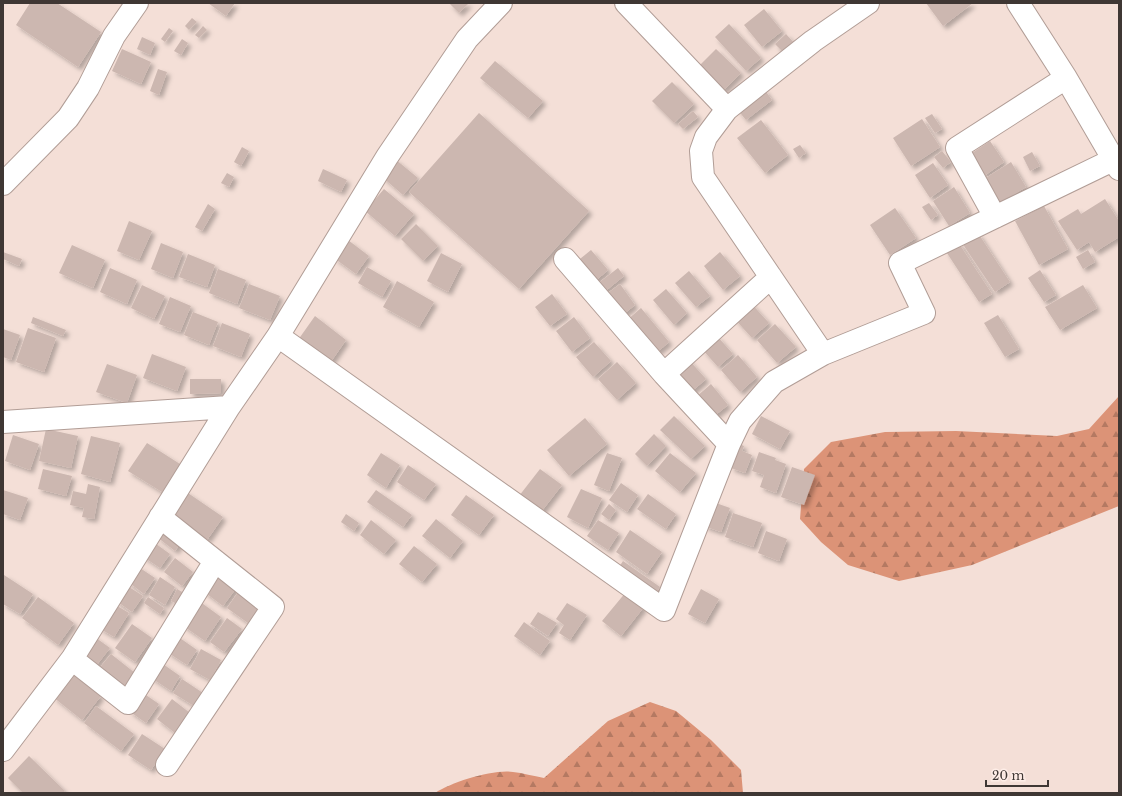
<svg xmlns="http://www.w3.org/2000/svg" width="1122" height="796" viewBox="0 0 1122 796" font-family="'Libre Baskerville',serif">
<defs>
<pattern id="forest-firs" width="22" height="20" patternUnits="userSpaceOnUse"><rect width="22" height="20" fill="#dc9377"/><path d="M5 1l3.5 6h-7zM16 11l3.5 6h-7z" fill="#b47962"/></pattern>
<filter id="shadow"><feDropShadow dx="3.5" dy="3.5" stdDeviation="2" flood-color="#0004"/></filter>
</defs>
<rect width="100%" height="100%" fill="#f4dfd7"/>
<path fill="url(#forest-firs)" d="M1119,396V506L972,565L899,581L848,565L821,542L800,519L804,469L831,442L885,432L956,431L1057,436L1089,429Z
M650,702L676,711L711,740L741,770L743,793H435C452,782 493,769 513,772C523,773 533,776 544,778L608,721Z"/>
<path fill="#ccb7b0" filter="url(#shadow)" d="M30,3H57L101,32L78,67L16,25Z
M208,3H235L226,16Z
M449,3H469L459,13Z
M926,3H973L943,26Z
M764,9L782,31L762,47L744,25Z
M192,18L197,22L189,30L185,26Z
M729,24L761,58L746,71L715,37Z
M203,26L207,30L199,38L195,35Z
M169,28L173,31L165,42L161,39Z
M786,34L795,44L784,53L775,44Z
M142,37L155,43L150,55L137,49Z
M182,39L188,43L181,55L174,51Z
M122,49L151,62L141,84L112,71Z
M716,49L741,73L723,91L698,67Z
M495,61L543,101L528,118L480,78Z
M158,69L167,72L159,95L150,91Z
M672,82L694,104L674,123L652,101Z
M764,89L772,100L746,120L737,109Z
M693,111L698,117L683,129L678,124Z
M479,113L589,211L519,289L409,192Z
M932,114L942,129L935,133L925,118Z
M922,119L940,147L911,166L893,138Z
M761,120L788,155L765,173L737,138Z
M990,141L1004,162L984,176L969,155Z
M800,145L806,153L799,158L793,149Z
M242,147L249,151L241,166L234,162Z
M942,151L951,162L943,168L934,157Z
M1032,152L1040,166L1030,171L1023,157Z
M395,159L418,178L403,195L381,176Z
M1011,162L1026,187L996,205L981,181Z
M933,163L948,185L930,198L915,175Z
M323,169L347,180L341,192L318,181Z
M227,173L234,177L229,187L221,183Z
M954,187L970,213L949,226L933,201Z
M384,189L414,214L395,236L365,211Z
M1105,199L1119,221V237L1095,252L1089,242L1077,250L1058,221L1078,209L1081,214Z
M929,203L938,215L931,220L922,207Z
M208,204L215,209L202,231L195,227Z
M1044,206L1068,249L1039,265L1015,221Z
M895,208L916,238L890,255L870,225Z
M129,221L152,231L139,260L117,251Z
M416,224L438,246L423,261L401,239Z
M978,233L1010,282L995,292L962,243Z
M348,240L369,256L356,274L334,258Z
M958,242L992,294L979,302L945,250Z
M161,243L183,252L173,278L151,269Z
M72,245L105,260L93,288L59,273Z
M591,250L608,270L592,284L575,263Z
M1088,250L1095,262L1083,269L1076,257Z
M3,252L22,259L19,266L3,259Z
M720,252L740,276L723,290L704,266Z
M441,253L462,264L448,292L427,281Z
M188,254L215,265L207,287L179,277Z
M367,267L391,281L382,297L358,283Z
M110,268L137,280L127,304L100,292Z
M618,268L624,276L603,293L596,285Z
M218,269L246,280L237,304L209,293Z
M1040,270L1056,295L1044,302L1028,278Z
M689,271L710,296L696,307L675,283Z
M397,281L434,302L419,327L383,307Z
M249,284L280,296L270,320L239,308Z
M620,284L635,305L620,317L604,296Z
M142,285L165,296L154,319L131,308Z
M1083,285L1097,308L1060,330L1045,307Z
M666,289L687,313L674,325L653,300Z
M552,294L567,314L550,326L535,307Z
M170,297L191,306L180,332L159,324Z
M749,301L769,323L752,338L732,316Z
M641,308L669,342L655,354L626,321Z
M193,312L218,322L209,345L184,335Z
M998,315L1019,349L1005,357L984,323Z
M315,316L346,340L330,363L298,340Z
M33,317L66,330L63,336L31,323Z
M574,317L590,338L572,352L556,331Z
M222,323L250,334L241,357L213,346Z
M775,324L796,347L777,363L757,340Z
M28,328L56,338L44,372L16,362Z
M3,329L20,335L11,360L3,357Z
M717,336L733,354L718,367L702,349Z
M594,342L611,361L593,377L576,357Z
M152,354L186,367L177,391L143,378Z
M738,355L757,377L740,392L721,370Z
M688,359L706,379L690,393L672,372Z
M617,362L636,383L617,400L598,379Z
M107,364L137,375L127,403L96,392Z
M190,379H221V393L190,394Z
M711,384L728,405L713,417L696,397Z
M674,416L705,446L691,459L660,430Z
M761,416L790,431L780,449L752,434Z
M585,418L607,444L569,476L547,450Z
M46,429L78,436L71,468L39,461Z
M654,434L666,446L647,466L635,454Z
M13,435L39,444L30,470L5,461Z
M91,436L120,443L110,482L81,474Z
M732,441L744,446L742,451L752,455L745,473L731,468Z
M147,443L180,464L162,492L128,471Z
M759,452L776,458L775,460L786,464L776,493L760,487L764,475L752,471Z
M381,453L400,465L386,488L367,475Z
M607,453L622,458L609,491L594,485Z
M670,453L696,473L680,492L655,471Z
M408,465L436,484L424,500L397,482Z
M792,467L815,475L804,505L781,497Z
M43,469L72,476L66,496L38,489Z
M540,469L562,485L541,512L519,496Z
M621,483L638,495L627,512L609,500Z
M88,484L100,487L94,519L82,517L84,508L70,505L73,491L86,494Z
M581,489L602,498L588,528L567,517Z
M3,490L28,498L20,520L3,514Z
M376,490L412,515L403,527L367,502Z
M185,491L223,517L207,540L169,515Z
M648,494L676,514L666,529L637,509Z
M466,495L494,515L479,535L451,515Z
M713,502L730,508L721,532L704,526Z
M609,504L616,510L609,520L601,514Z
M733,513L762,523L753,547L725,537Z
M346,514L359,523L354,531L341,522Z
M436,519L463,541L450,558L422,536Z
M371,520L396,540L384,554L360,535Z
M598,520L619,533L608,550L587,536Z
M163,530L180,544L175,551L157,537Z
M630,530L662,552L647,574L616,552Z
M766,531L787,539L779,561L758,553Z
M152,541L170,554L160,568L142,556Z
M414,546L437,564L422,582L399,564Z
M175,558L193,572L182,586L164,572Z
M623,561L660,587L654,596L617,570Z
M137,566L155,578L144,594L127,581Z
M216,573L237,587L223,606L203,591Z
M4,575L33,594L20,614L3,604Z
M160,577L175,587L165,605L149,595Z
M126,585L143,596L132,612L115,600Z
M177,589L184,593L177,604L171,601Z
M701,589L719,599L705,623L688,614Z
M239,591L260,607L248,623L227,608Z
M626,592L644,607L621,636L602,621Z
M38,597L74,623L58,645L22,618Z
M148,597L164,608L160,614L144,603Z
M199,601L221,617L205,641L182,625Z
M567,603L587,615L570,640L559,633L564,625L556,619Z
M114,604L129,613L114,637L99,628Z
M538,612L557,623L548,636L530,624Z
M227,618L242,629L224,652L210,642Z
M524,622L550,641L540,655L514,636Z
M132,624L152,638L135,662L115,648Z
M92,635L110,648L96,666L79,652Z
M177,636L197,650L187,665L167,652Z
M201,649L221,660L210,680L190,669Z
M111,654L135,673L122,690L97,671Z
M160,662L180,676L171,691L150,677Z
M72,673L101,696L82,720L53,697Z
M182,679L203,693L194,706L173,693Z
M143,693L159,704L146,723L129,711Z
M172,699L190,713L175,733L157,719Z
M96,706L134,734L121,751L84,723Z
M142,734L165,749L151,770L128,755Z
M29,756L65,791L63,793H23L8,778Z"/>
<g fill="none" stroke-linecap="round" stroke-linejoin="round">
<g stroke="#b19d96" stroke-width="24">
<path id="minor" d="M626,3L727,109
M1018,3L1066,78L1119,169
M3,184L68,118L88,88L114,36L137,3
M995,217L957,148L1066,78
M565,259L664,374L729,444
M278,336L664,610L729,444L740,421L774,382L823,354L924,313L900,263L1119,157
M823,354L703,177L701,151L706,137L727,109L813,41L868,3
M664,374L771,277
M3,422L229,407
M160,517L273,607L167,765
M72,659L128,703L215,561
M3,750L72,659L229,407L278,336L387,157L467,39L501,3"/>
</g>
<use href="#minor" stroke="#fff" stroke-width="22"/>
</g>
<rect width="1122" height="796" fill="none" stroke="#3f3734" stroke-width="8"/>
<path d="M986 780v6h62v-6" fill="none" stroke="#3f3734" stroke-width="2"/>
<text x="992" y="780" font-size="12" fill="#3f3734" stroke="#feede7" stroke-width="3" paint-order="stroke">20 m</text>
</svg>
